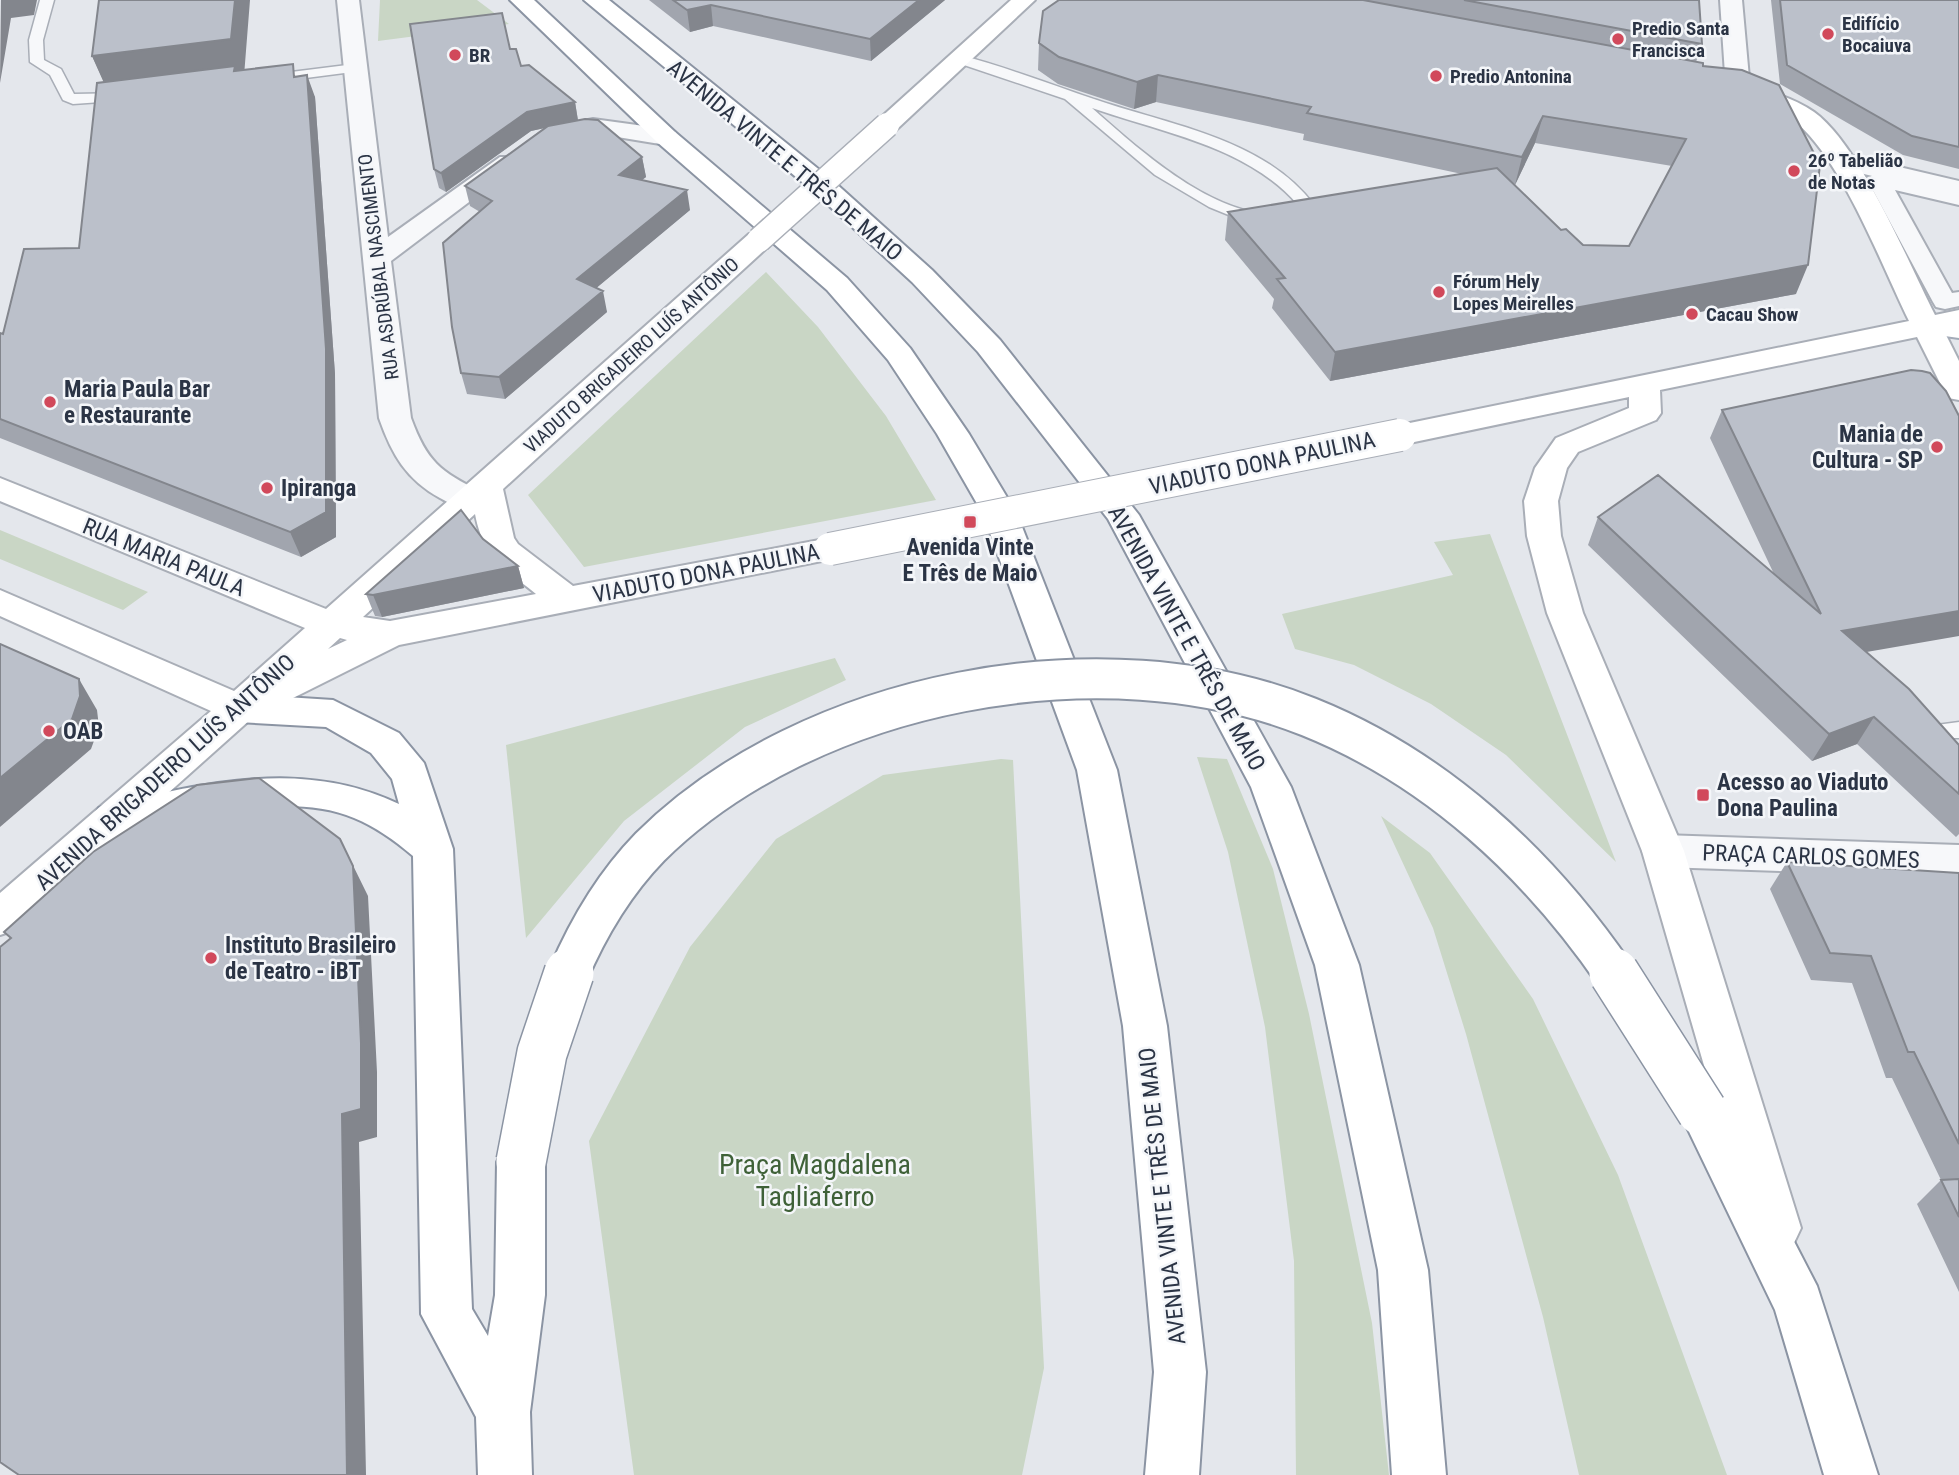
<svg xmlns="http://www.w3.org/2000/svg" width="1959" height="1475" viewBox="0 0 1959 1475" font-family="'Roboto Condensed',sans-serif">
<rect width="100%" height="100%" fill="#e4e7ec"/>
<path fill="#c9d6c5" d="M380,0H477L509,24L378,41Z
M766,272L818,327L886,416L936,500L584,567L528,495Z
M0,530L148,592L123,610L0,559Z
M1490,534L1616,862L1506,755L1431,704L1354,665L1295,649L1282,614L1453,575L1434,542Z
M835,658L846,680L745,727L624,821L526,938L506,745Z
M1197,757L1227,759L1273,869L1309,1014L1372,1323L1389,1475H1296L1294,1261L1265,1027L1228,852Z
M1001,759L1013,760L1044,1368L1022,1475H634L589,1141L690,947L776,839L883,775Z
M1381,816L1430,853L1533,999L1618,1175L1727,1475H1579L1543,1317L1466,1034L1433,928Z"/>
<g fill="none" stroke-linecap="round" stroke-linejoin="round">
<g stroke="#a9aeb7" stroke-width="3">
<path id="service" d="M40,0H54L43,40L44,60L61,69L74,94L125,93L130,94V100L73,104L63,100L50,75L30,62L29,40Z
M960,55C1006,67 1052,85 1097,100C1170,125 1265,139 1314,205L1305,220L1267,226L1236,218L1209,207L1155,175L1065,99L955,62L953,59ZM1092,108C1163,133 1247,146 1298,205L1293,213C1222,226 1142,152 1092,108Z
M355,64L360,65V71L267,83L260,79L267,75Z
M1959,722V738H1929L1926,732L1929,726Z"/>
</g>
<g stroke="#a9aeb7" stroke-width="4">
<path id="pedestrian" d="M1878,172L1959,191V205L1895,190L1952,293L1959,292V306L1945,309L1936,307L1933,302L1867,179Z"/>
</g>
<g stroke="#a9aeb7" stroke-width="4">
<path id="minor" d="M337,0H359L388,237L500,157H518L522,162L391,261L411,418C427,462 440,471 481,492L486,500L481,508C464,512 455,506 440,498C406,479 392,455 379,418Z
M1720,0H1742L1750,89L1747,94H1729L1726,89Z
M593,119L666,129L675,132L679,137L675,142L666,145L593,133L557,141L548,138L544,133L548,128Z
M1844,154L1959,181V197L1835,167L1831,162L1835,157Z
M1663,835L1959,845V877L1663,867L1649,862L1642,851L1649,840Z"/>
</g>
<g stroke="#a9aeb7" stroke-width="4">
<path id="secondary" d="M1011,0H1035L896,130H878L875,125L878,120Z
M1744,84C1767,90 1794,98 1814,112C1860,145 1908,262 1935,315L1959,310V328L1944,331L1959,361V400L1948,398L1944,391L1917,337L1660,390L1661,413L1656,420L1578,452L1567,468L1558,501L1561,536L1583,613L1684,851L1801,1228L1793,1245L1776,1251L1759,1245L1751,1228L1642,851L1547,613L1527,536L1524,501L1535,468L1556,438L1629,408V397L1400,445L1389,442L1384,435L1389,428L1400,425L1909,321C1881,264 1844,165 1798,124C1784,111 1740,102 1732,91L1735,86Z
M759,232L769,234L773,240L769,246L503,489L514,538L518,544L573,586L830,538L842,541L847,549L842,557L399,645L289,700L270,702L15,930L0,935V893L211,711L0,616V590L234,691L305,628L0,501V478L326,609L749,234ZM475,514C483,557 504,568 536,594L390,621L363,617ZM340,638L347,640L328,649Z"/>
</g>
<g stroke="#a3abb8" stroke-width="4">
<path id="primary" d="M1926,317L1959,320V338L1916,332L1911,326L1916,320Z"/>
</g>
<g stroke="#8b94a3" stroke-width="4">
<path id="trunk" d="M510,0H534L675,132L847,278L910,348L969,434L1017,514L1117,770L1167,1026L1206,1372L1199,1475H1145L1154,1372L1123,1026L1077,770L983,514L937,434L888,360L827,290L657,142Z
M584,0H609L832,180L932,270L1000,340L1139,515L1291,787L1359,965L1428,1270L1446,1475H1392L1378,1270L1315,965L1251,787L1108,519L978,352L912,282L814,192Z
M238,694L333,700L399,733L424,763L453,849L472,1309L488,1336L495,1295L497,1162L504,1146L521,1140L538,1146L545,1162V1295L530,1412L532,1475H478L476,1417L421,1314L413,856C394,840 376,827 354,818C285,789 183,820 113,835L99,830L93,819L99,808C123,800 148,796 172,791C251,775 325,769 399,804L392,779L371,753L326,727L238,722L225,718L219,708L225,698Z
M1702,1090L1719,1096L1817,1286L1878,1475H1824L1775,1310L1679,1111L1685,1096Z"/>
</g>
<use href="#service" fill="#f7f8fa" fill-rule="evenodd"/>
<use href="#pedestrian" fill="#f7f8fa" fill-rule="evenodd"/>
<use href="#minor" fill="#f7f8fa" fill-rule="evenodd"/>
<use href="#secondary" fill="#fff" fill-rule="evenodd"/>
<use href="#primary" fill="#fff" fill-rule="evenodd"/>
<use href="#trunk" fill="#fff" fill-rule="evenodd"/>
<g stroke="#a9aeb7" stroke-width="27" stroke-linecap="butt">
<path id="secondary-bridge-far1" d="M759,240L887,125"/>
</g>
<g stroke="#a9aeb7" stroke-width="34" stroke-linecap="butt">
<path id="secondary-bridge" d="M830,549L1400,435"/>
</g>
<g stroke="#8b94a3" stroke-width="43" stroke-linecap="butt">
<path id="trunk-bridge-far1" d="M568,975C588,928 614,884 650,847C808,690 1103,634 1309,717C1436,768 1538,863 1615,975"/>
</g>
<g stroke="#8b94a3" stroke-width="52" stroke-linecap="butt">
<path id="trunk-bridge" d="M1614,973L1702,1111
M521,1162L542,1053L569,973"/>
</g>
<use href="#secondary-bridge-far1" stroke="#fff" stroke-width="24"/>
<use href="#secondary-bridge" stroke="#fff" stroke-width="32"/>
<use href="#trunk-bridge-far1" stroke="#fff" stroke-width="39"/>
<use href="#trunk-bridge" stroke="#fff" stroke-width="49"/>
</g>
<path fill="#a1a5ae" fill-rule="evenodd" d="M649,0H945L871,61L713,26L690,32Z
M1059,0H1699L1702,44L1696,62L1703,66L1796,294L1330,381L1272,308L1274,299L1225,240L1228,212L1462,174L1303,140L1304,134L1156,102L1134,109L1058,84L1038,70L1039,43ZM1535,143L1672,166L1629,246L1583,245L1561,230L1515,185Z
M1771,0H1959V169L1903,155L1780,84Z
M510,49L521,66L575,102L578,120L642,157L646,177L642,180L690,210L596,288L607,312L505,399L467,394L461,373L480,212L470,206L465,186L544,128L531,131L446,192L439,188L434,169Z
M92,56L244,70L297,76L315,97L335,374L336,537L301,557L0,438V333L3,334L79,248L104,82Z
M1722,410L1866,652L1959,794V834L1956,837L1857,744L1812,761L1588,545L1598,517L1774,574L1710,438Z
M483,539L518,566L524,588L382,617L375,616L366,594Z
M1787,862L1959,873V1292L1917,1204L1941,1180L1892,1078H1886L1852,983L1811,980L1770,889Z"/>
<path fill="#83868d" d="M1,0H37L34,15L11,18L0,83Z
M235,0H250L244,76L108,92L92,56Z
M919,0H945L871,61L870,39Z
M711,5L713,26L690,32L687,10Z
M307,75L315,97L335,374L336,537L301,557L290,532Z
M1158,75L1156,102L1134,109L1137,82Z
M575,102L578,121L531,131L446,192L441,173L527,112Z
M1543,116L1535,143L1515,185L1522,157Z
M642,157L646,177L622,195L619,175Z
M687,190L690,210L582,300L577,279Z
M1808,265L1796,294L1330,381L1335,352Z
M603,291L607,312L505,399L499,377Z
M518,566L524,588L382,617L373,595Z
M1959,611V636L1826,659L1842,631Z
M79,679L97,710L99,727L91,749L0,827V778Z
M1874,717L1857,744L1812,761L1829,734Z
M340,839L368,896L377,1072V1137L359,1142L366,1475H347L342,1114Z"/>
<path fill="#bbc0ca" stroke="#83868d" stroke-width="2" d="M99,0H235L231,39L92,56Z
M673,0H919L870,39L711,5L687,10Z
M1059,0H1363L1703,63V66L1742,70L1779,85L1820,165L1808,265L1335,352L1277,279L1285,278L1228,212L1497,168L1561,230L1566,229L1583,245L1629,246L1686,139L1543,116L1522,157L1307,113L1311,107L1158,75L1137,82L1059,57L1039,43L1043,11Z
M1464,0H1699L1702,44Z
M1780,0H1959V147L1912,136L1787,65Z
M502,13L510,49H516L521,66L529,65L575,102L527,112L441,173L434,169L410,24Z
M293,64L294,77L307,75L326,349V512L290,532L0,419V333L3,334L24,249L79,248L97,83L235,66L234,71Z
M585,119L598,120L642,157L619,175L687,190L577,279L603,291L499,377L461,373L452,327L443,243L492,201L465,186L548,126Z
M1911,370L1922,371L1930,373L1946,391L1959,416V611L1842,631L1909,689L1959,745V794L1874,717L1829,734L1598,517L1658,475L1821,614L1722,410Z
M461,510L483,539L518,566L373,595L366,594Z
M0,644L79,679L80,696L72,719L0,778Z
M259,778L340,839L353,866L361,1043V1109L342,1114L347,1475H19L0,1462V947L11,938L4,932L93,852L197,785Z
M1787,862L1959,873V1144L1914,1052H1908L1871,956L1830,953Z
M1959,1179V1217L1941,1180Z"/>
<g fill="#d1495b" stroke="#f4f6f9" stroke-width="2.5">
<circle cx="1828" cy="34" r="7"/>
<circle cx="1618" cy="39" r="7"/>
<circle cx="455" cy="55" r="7"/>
<circle cx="1436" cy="76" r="7"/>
<circle cx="1794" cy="171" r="7"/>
<circle cx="1439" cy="292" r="7"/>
<circle cx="1692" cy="314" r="7"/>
<circle cx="50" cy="402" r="7"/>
<circle cx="1937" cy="447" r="7"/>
<circle cx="267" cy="488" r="7"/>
<rect x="963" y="515" width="14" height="14" rx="3.5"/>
<circle cx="49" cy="731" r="7"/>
<rect x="1696" y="788" width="14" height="14" rx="3.5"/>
<circle cx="211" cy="958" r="7"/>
</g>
<g text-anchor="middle" stroke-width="5" stroke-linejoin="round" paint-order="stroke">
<g font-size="19" font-weight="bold" fill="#2b3445" stroke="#f4f6f9" text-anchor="start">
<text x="1842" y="30">Edifício<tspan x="1842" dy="22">Bocaiuva</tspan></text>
<text x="1632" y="35">Predio Santa<tspan x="1632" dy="22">Francisca</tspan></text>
<text x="469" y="62">BR</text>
<text x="1450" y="83">Predio Antonina</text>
<text x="1808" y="167">26º Tabelião<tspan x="1808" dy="22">de Notas</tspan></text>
<text x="1453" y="288">Fórum Hely<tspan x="1453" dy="22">Lopes Meirelles</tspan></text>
<text x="1706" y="321">Cacau Show</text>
</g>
<g font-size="19" fill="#2b3445" stroke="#f4f6f9">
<text transform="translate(378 267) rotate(-97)" y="7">RUA ASDRÚBAL NASCIMENTO</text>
<text transform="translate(631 355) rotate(-42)" y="7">VIADUTO BRIGADEIRO LUÍS ANTÔNIO</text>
</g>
<g font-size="23" fill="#2b3445" stroke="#f4f6f9">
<text transform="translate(785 160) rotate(40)" y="8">AVENIDA VINTE E TRÊS DE MAIO</text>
<text transform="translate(1262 463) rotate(-12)" y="8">VIADUTO DONA PAULINA</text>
<text transform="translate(164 557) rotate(22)" y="8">RUA MARIA PAULA</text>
<text transform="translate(706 573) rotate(-11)" y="8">VIADUTO DONA PAULINA</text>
<text transform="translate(1187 638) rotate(61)" y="8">AVENIDA VINTE E TRÊS DE MAIO</text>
<text transform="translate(165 772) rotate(-42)" y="8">AVENIDA BRIGADEIRO LUÍS ANTÔNIO</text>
<text transform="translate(1811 856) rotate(2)" y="8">PRAÇA CARLOS GOMES</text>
<text transform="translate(1162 1196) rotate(-96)" y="8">AVENIDA VINTE E TRÊS DE MAIO</text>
</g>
<g font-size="23" font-weight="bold" fill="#2b3445" stroke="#f4f6f9" text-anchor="start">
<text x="64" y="397">Maria Paula Bar<tspan x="64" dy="26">e Restaurante</tspan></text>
<text x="1923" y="442" text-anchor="end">Mania de<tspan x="1923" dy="26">Cultura - SP</tspan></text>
<text x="281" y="496">Ipiranga</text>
<text x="970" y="555" text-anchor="middle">Avenida Vinte<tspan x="970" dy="26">E Três de Maio</tspan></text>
<text x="63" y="739">OAB</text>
<text x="1717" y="790">Acesso ao Viaduto<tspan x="1717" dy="26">Dona Paulina</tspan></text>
<text x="225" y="953">Instituto Brasileiro<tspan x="225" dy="26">de Teatro - iBT</tspan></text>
</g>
<g font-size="28" fill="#3f6138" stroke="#f4f6f9">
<text x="815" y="1174">Praça Magdalena<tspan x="815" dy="32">Tagliaferro</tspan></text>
</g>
</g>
</svg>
